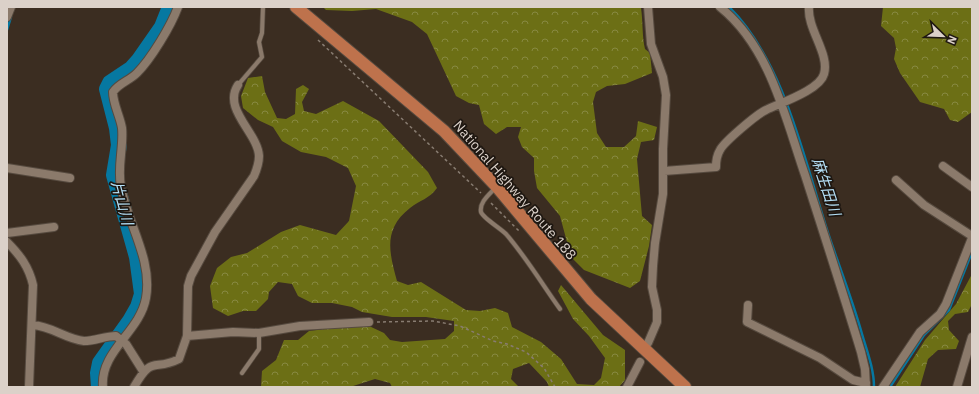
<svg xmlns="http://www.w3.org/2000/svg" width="979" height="394" viewBox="0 0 979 394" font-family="'IBM Plex Sans','Noto Sans JP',sans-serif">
<defs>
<pattern id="forest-crowns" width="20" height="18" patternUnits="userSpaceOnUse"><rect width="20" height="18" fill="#6c6f15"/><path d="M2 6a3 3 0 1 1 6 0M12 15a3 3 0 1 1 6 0" fill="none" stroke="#878941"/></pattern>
</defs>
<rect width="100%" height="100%" fill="#3b2d21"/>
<path fill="url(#forest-crowns)" d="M323,7L641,8C643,21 642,37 645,49L650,53L652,73L625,84L607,86L596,92L593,102L597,133L606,147H624L636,136L638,121L657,127L654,140L641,142L637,159L642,216L652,225L649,246L640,281L630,288L584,270L571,257L560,216L537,188L534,171V158L522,147L518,137L521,127H507L496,134L484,124L479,105L469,103L456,96L427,34L412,22L376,9L352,11L326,10Z
M883,7H972V112L958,122L950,120L944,109L920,102L900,73L894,59L896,48L894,38L881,26Z
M262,76L265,92L277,118L286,119L295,114L296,89L303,85L309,89L302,102L304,111L316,114L343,101L379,121L428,172L437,188C429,199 420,200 410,208C383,229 389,252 397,281L408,285L421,282L466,310L480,311L495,308L508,313L512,327L541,342L561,359L577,384L594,385L601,378L605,358L589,336L573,319L558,291L561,285L603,335L625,350V380L619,387H549L547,382L529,363L513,369L511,379L519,387H392L390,383L375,379L350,387H261L262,371L276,360L284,340H298L309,331L349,326H369L384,333L390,340L402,342L445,339L454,331V321L426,317H392L362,312L352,307L332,303H312L298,296L292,284L278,282L269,292L268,299L256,311H243L228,316L213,308L210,286L217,268L231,257L247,253L281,232L300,225L336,235L349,221L356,186L348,168L326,157L301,152L282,141L273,127L258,120L243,108L241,96L248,78Z
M972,274V304L968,312L955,314L948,321L949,330L959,341L956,349L938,350L928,359L920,387H895L925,340L956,304Z"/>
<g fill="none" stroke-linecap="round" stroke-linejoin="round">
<path stroke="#0678a1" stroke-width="2.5" d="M729,7C786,63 805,165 830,239C841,271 853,302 862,334C867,351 874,369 874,387
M7,30L11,17
M890,387L924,335L949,310L972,252"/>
<path stroke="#0678a1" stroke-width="16" d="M99,387L98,373L100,363L130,321L138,307L142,294L137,257L114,175L119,145L117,128L107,89L110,83L131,69L139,60L162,27L170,7"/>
<g stroke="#564a3f" stroke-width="5.5">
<path id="lane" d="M238,85L262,57L259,42L262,33L263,7
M496,187C490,194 479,202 481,212C483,218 500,228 506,234C526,257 542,284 560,309
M242,373L259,349V333"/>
</g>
<g stroke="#564a3f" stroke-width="10">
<path id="street" d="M720,7C770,47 785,117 805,175C824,234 843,293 861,352L865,369L866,387
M7,17L11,7
M943,166L972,187
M7,168L70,178
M664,171L716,167C716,161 717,155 720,150C724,142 757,114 766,110C780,103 820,90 824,74C830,54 807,29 809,7
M896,180L924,205L972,236
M7,233L54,227
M7,242C20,255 29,267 33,285L29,387
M748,305L747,322L820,358L853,380L866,383
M33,325C51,326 66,339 84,341C95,341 105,336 116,336L126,344L143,371
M187,336L233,332L259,333L300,326L369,322
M648,343L657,322V310L652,287L653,266L655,243L663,194V149L666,95L663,77L651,44L648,7
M103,387C100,351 140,332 146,298C153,259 127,223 121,186C117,167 124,147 122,128C120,116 113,104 113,92C119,83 129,81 137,73C151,59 171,26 178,7
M134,387C153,354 153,372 179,359L187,336L188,286L191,276L215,232L254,176C257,169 259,164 259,156C258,133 222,109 238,85
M627,387L640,362
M883,387L920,332L940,314L946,304L972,238
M957,387L972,337"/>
</g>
<g stroke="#564a3f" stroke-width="14">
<path id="highway" d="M296,7L444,131L497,187L591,299L685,387"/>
</g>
<path stroke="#887c71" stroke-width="1.5" stroke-dasharray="3 3" stroke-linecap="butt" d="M318,40L481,193
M491,203L519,231
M377,322L433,321L460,326L493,341L507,344L526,352L544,368L555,387"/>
<use href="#lane" stroke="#8b7a6b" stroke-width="4"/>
<use href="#street" stroke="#8b7a6b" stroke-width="8"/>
<use href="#highway" stroke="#be724c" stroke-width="12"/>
</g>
<g text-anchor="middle" stroke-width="3.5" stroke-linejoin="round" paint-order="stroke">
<g font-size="14" fill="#dbd1c9" stroke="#1e1711">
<text transform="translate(515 190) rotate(49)" y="5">National Highway Route 188</text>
</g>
<g font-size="15" font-style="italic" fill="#b5e0f7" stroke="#1e1711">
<text transform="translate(826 187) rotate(72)" y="5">麻生田川</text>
<text transform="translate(122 203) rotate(75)" y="5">片山川</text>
</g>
</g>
<rect width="979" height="394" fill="none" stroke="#dbd1c9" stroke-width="16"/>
<g transform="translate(943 36) rotate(113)" stroke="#1e1711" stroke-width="3" paint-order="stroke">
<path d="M0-3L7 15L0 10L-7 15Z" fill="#dbd1c9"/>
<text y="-6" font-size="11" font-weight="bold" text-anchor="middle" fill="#dbd1c9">N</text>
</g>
</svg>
